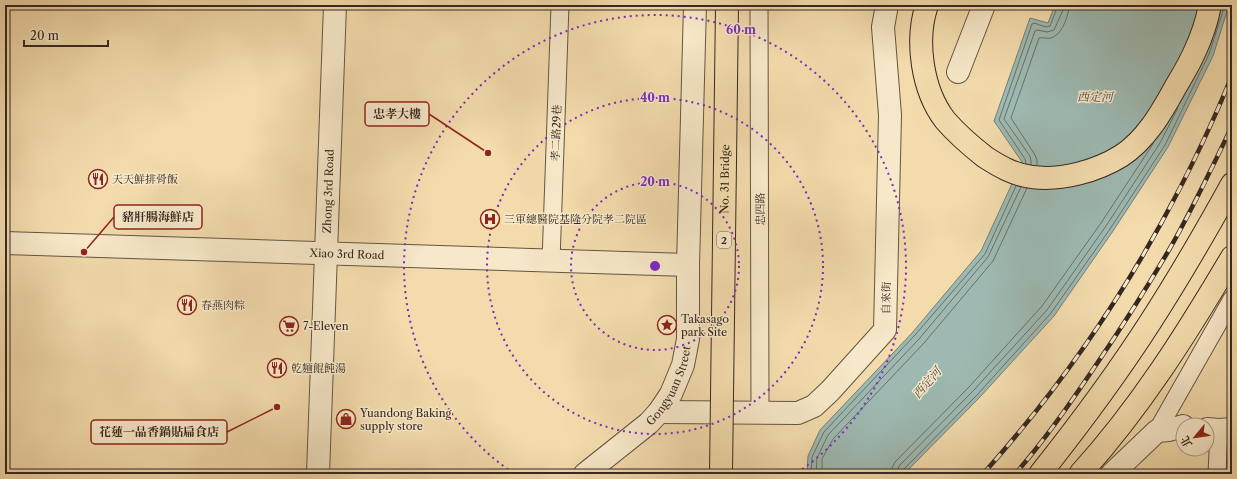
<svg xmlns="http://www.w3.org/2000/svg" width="1237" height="479" viewBox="0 0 1237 479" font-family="'Libre Caslon Text','Noto Serif TC',serif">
<rect width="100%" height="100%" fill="#f3dbac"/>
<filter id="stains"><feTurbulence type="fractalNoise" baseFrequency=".005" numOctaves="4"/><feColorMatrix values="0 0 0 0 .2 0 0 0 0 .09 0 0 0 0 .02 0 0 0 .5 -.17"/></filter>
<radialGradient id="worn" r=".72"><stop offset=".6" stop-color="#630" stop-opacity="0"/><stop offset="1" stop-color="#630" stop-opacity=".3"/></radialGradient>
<path fill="#9db9b1" stroke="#737f77" d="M1055,5H1229L1213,56L1168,147L1113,231L1054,316L980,397L904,474H807L808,456L820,430L912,333L981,251L1022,162L994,121L1030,18L1048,23Z"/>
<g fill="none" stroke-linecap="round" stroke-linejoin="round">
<path stroke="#697069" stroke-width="1" d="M1026,164L1025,159L999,120L1032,24L1034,23L1046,27L1050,26L1058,5
M1031,165V161L1030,156L1004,119L1035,31L1037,30L1047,32L1054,30L1063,10V5
M1037,165V160L1035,155L1011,118L1039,38C1043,37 1047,39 1051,38C1062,35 1069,15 1069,5
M811,474L812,457L824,432L915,335L985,254L1016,186
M816,474L817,458L828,435L919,339L988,257L1021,187
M822,474V459L833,439L924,343L993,261L1027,188
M891,474L892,468L895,462L969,387L1042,306L1101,223L1153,144
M897,474L899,466L973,391L1047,310L1106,226L1160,143L1178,108
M902,474L903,470L977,395L1051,313L1110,229L1165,145L1209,54L1225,5"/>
<g stroke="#645544" stroke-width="19">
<path id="lane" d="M759,5L760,413
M551,261L560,5
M1157,431L1232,299
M1217,474L1219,430"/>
</g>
<g stroke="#645544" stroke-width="24">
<g id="street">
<path d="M958,72L984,5"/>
<path id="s1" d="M5,243L688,265"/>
<path d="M659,412L798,413L814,406L830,391L885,330L890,115L883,27L887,5"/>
<path d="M1207,429L1219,430L1232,429"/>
<path id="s2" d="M318,474L335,5"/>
<path id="s3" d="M585,474L649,423L659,412L671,394L683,365L688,339V265L695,5"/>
<path d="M1112,474L1157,431L1169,430L1183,426"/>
</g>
</g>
<g stroke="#352821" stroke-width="24">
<path id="highway" d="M927,5C915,40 922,90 945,120C957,134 971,146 985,157C999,166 1014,175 1032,177C1061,181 1097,171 1121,156C1146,140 1161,113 1175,88C1182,76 1190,63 1195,51C1202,36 1207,21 1210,5
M1040,474C1079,425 1117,374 1151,321C1180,276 1206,231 1232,184
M1080,474C1140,408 1187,333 1232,257"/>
</g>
<use href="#lane" stroke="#f7e8c9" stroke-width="17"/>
<use href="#street" stroke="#f7e8c9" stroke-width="22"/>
<use href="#highway" stroke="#f3dbac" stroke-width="22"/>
<g stroke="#352821" stroke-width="4.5">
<path id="rail" d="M983,474C1061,387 1127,291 1180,188C1199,151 1217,113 1232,75
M1015,474C1045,440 1071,402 1096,365C1122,327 1146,289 1169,250C1192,210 1212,168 1232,126"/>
</g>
<use href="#rail" stroke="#f7e8c9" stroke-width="3" stroke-dasharray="9" stroke-linecap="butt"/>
<g stroke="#352821" stroke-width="24" stroke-linecap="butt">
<g id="primary-bridge">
<path id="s4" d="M721,474L727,5"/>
</g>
</g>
<use href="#primary-bridge" stroke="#f3dbac" stroke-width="22"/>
</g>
<g fill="none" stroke="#7b2cbf" stroke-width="2" stroke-dasharray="2 4">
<circle cx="655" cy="266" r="84"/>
<circle cx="655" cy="266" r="168"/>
<path d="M513 473A251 251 0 1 1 797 473"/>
</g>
<defs>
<g id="restaurant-ring" transform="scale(1)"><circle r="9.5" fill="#f7e8c9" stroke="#8f2418" stroke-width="1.5"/><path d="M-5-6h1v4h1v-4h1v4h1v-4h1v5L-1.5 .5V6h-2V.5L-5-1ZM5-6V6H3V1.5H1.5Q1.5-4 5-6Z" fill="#8f2418"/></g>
<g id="hospital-ring" transform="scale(1)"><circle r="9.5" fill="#f7e8c9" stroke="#8f2418" stroke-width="1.5"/><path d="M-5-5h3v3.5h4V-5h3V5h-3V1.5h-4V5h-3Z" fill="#8f2418"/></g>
<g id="sight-ring" transform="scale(1)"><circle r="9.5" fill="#f7e8c9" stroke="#8f2418" stroke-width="1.5"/><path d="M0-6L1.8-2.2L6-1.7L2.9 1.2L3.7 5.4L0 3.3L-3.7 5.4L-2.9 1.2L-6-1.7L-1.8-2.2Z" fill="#8f2418"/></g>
<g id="supermarket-ring" transform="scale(1)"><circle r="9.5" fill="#f7e8c9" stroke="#8f2418" stroke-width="1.5"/><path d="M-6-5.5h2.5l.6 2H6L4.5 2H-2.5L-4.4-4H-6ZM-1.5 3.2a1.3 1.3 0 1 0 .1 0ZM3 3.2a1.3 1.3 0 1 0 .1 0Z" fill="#8f2418"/></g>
<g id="shop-ring" transform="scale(1)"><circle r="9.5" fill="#f7e8c9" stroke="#8f2418" stroke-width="1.5"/><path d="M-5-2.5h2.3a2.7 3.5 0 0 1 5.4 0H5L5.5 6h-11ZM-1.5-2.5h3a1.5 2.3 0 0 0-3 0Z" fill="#8f2418"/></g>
</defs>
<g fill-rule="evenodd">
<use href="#restaurant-ring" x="98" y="179"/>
<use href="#hospital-ring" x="490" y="219"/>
<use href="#restaurant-ring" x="187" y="305"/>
<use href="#sight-ring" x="667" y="325"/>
<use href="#supermarket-ring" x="289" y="326"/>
<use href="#restaurant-ring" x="277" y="368"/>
<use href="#shop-ring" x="346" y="419"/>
</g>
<g text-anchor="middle" stroke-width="3" stroke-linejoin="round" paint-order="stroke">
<rect fill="#f7e8c9" stroke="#6f6253" stroke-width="1" x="717" y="232" width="14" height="16" rx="3"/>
<g font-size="10" font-weight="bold" fill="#352821">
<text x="724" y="244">2</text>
</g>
<g font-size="11" fill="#352821" stroke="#f7e8c9">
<text transform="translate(556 133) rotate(-88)" y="4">孝二路29巷</text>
<text dy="4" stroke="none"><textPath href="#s4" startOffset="295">No. 31 Bridge</textPath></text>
<text dy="4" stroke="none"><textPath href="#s2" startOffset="283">Zhong 3rd Road</textPath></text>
<text transform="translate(760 209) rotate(-90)" y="4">忠四路</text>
<text dy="4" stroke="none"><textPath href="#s1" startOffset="342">Xiao 3rd Road</textPath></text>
<text transform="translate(886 298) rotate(-89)" y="4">自來街</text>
<text dy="4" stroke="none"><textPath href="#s3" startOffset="125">Gongyuan Street</textPath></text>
</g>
<g font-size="11" fill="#352821" stroke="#f7e8c9" text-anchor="start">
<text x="112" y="183">天天鮮排骨飯</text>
<text x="504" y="223">三軍總醫院基隆分院孝二院區</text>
<text x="201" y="309">春燕肉粽</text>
<text x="681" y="323">Takasago<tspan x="681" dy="13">park Site</tspan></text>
<text x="303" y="330">7-Eleven</text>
<text x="291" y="372">乾麵餛飩湯</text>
<text x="360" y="417">Yuandong Baking<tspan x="360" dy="13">supply store</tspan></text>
</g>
<g font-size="12" font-style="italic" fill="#4f4c45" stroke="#f7e8c9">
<text x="1095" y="101">西定河</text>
<text transform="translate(927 383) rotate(-49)" y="4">西定河</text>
</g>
</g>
<circle cx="655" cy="266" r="6" fill="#7b2cbf" stroke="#f7e8c9" stroke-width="2"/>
<g font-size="12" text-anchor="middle" font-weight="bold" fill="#7b2cbf" stroke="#f7e8c9" stroke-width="3" stroke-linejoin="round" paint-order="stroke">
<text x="741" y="34">60 m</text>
<text x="655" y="102">40 m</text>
<text x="655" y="186">20 m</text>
</g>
<path fill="none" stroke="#8f2418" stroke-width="1.5" d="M488 153L429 114M84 252L114 217M277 407L227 432"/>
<g fill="#8f2418" stroke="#f7e8c9" stroke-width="1.5">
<circle cx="488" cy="153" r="4"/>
<circle cx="84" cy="252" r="4"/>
<circle cx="277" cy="407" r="4"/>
</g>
<g fill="#f7e8c9" stroke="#8f2418" stroke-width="1.5">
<rect x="365" y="102" width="64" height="24" rx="4"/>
<rect x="114" y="205" width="88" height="24" rx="4"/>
<rect x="91" y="420" width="136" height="24" rx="4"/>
</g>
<g font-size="12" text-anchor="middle" font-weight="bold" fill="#352821">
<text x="397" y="118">忠孝大樓</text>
<text x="158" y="221">豬肝腸海鮮店</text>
<text x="159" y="436">花蓮一品香鍋貼扁食店</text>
</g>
<rect width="1237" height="479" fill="none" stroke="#f3dbac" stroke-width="20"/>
<rect x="6" y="6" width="1225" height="467" fill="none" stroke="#352821" stroke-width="2"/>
<rect x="10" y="10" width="1217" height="459" fill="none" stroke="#352821"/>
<g transform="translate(1195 437) rotate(241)"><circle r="19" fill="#f7e8c9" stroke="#a99b86"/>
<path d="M0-3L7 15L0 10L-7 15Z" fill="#8f2418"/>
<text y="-6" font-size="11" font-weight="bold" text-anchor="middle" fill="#352821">北</text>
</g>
<path d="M24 40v6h84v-6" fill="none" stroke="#352821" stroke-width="2"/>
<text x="30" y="40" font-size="12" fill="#352821" stroke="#f7e8c9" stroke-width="3" paint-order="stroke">20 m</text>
<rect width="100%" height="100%" filter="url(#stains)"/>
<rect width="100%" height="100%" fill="url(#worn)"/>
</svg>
